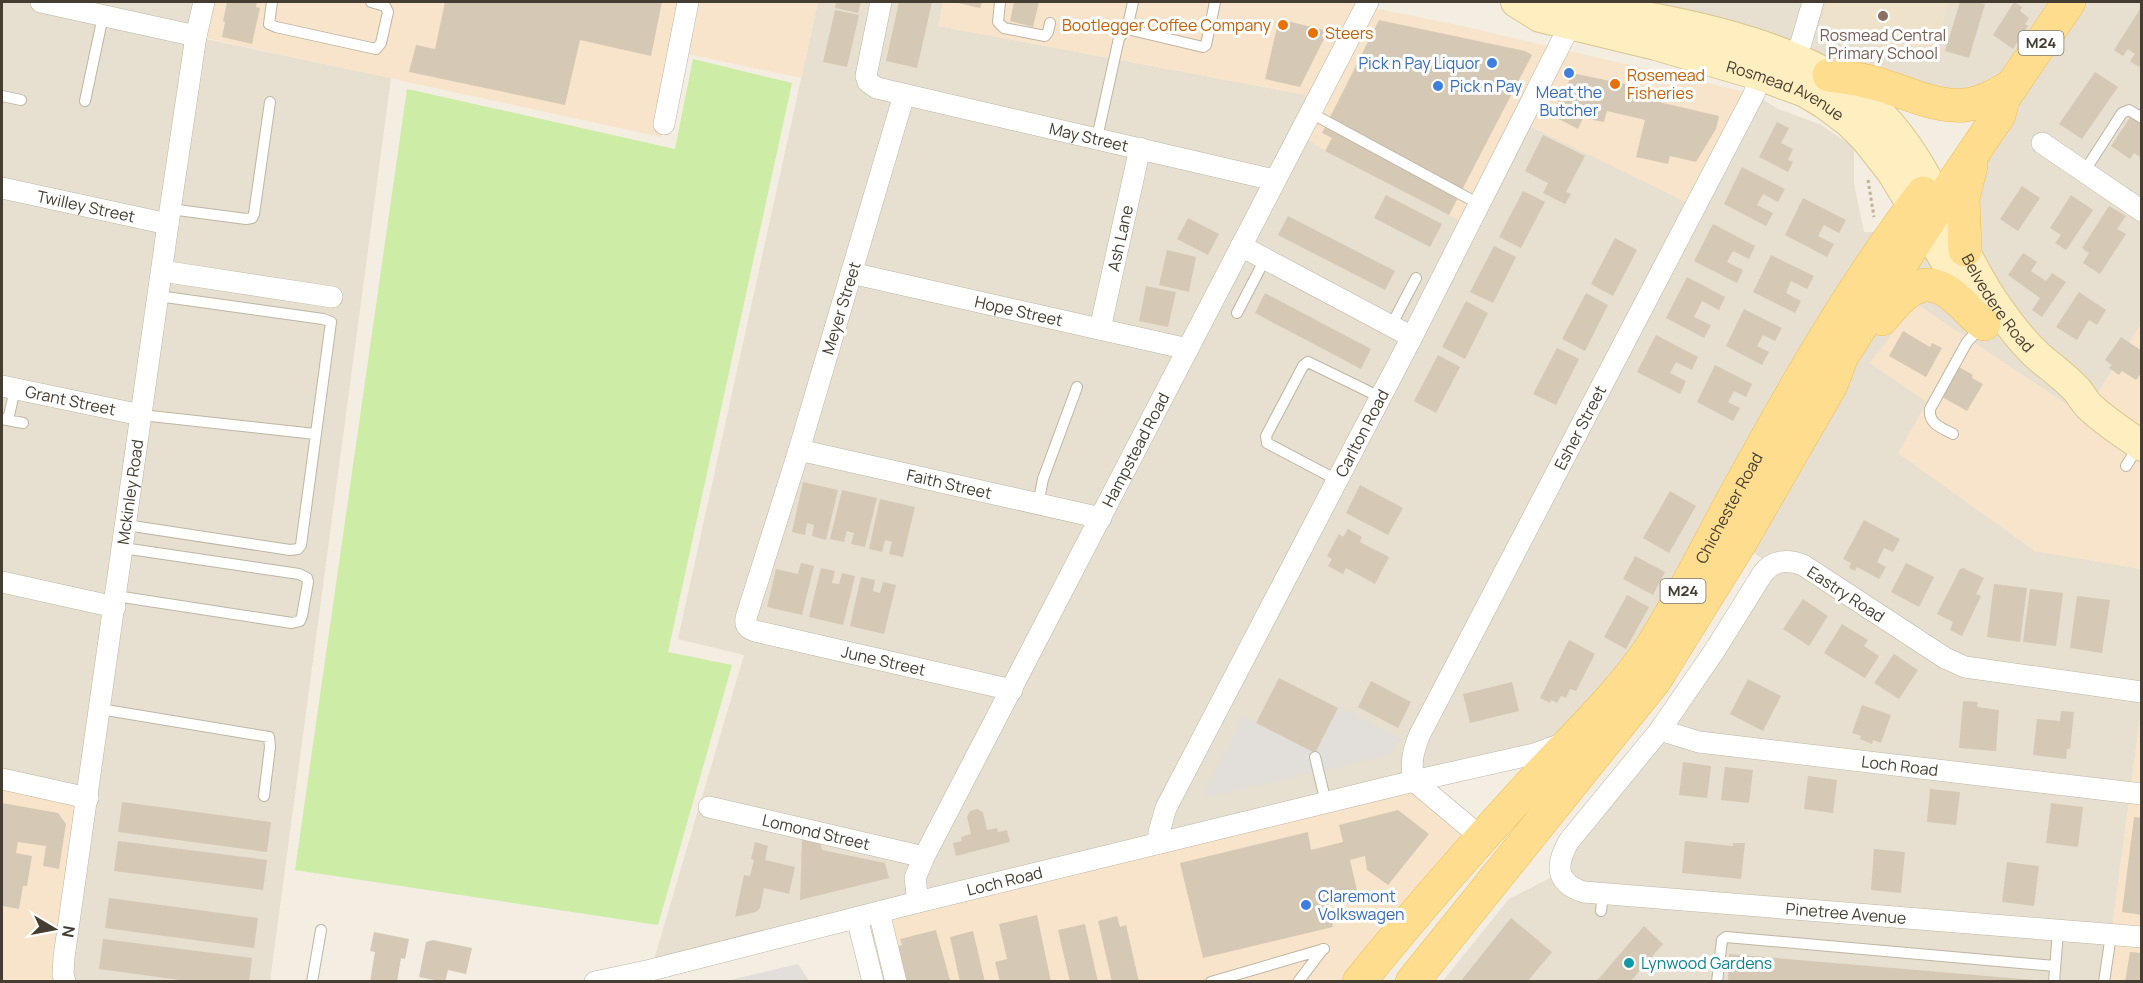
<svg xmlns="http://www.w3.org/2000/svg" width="2143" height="983" viewBox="0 0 2143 983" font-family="Manrope,sans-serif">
<rect width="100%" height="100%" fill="#f3ede2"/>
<path fill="#e7dfcf" d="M2,2H204L196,37L391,78L270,981H65L2,779Z
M818,2H943L939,26L1317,97L1325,151L1468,224L1521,122L1754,94L1778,109L1819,124L1854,147V184L1864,232H1894L1772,429L1573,739L651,970L744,655L678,639Z
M1554,2H2141V324L2089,407L2066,404L1915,303L1927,402L1899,453L2035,551L2141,569V711L2105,981L1442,982L1509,899L1560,873L1770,564L1740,543L1981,139L1974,104Z"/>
<path fill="#f8e4ca" d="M204,2H818L801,78L678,52L661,137L196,36Z
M943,2H1345L1462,26L1754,94L1696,207L1521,122L1468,225L1325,151L1298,134L1317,97L938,26Z
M1915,303L2066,404L2089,407L2141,324V569L2035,551L1898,453L1927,402L1870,363Z
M2141,711V981H2105Z
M2,779L88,798L65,981L2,982Z
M1414,781L1482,838L1359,981H873L857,918Z"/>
<path fill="#eee3ca" d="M1826,2H1949L1932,59L1818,31Z"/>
<path fill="#cdeca6" d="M693,59L792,83L668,652L732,665L658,925L295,870L407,89L675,149Z"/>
<path fill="#e2dfdb" d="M1339,706L1399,738L1390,755L1201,799L1243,716L1315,753Z
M798,964L809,981H726Z"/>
<path fill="#d5c9b6" d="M227,2H257L256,7L260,8L252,44L222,37L225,22L223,21Z
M445,2H662L651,56L580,40L565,105L409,72L416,45L435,49Z
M836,2H861L858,13L835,8Z
M899,2H932L917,68L886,61Z
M954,2H982L980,8Z
M1014,2H1039L1033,27L1010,21Z
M1960,2H1977L1985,4L1969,58L1945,51Z
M2014,2L2022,7L2020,11L2029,18L2025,24L2028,26L2013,49L1993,35Z
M2142,6V63L2139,67L2130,61L2135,54L2128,49L2123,56L2114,50Z
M835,10L859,15L847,67L823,62Z
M1279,19L1328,31L1300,87L1265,79Z
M1379,20L1525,51L1532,55L1449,215L1325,151L1332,138L1322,133Z
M2095,72L2118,87L2082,139L2059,124Z
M1577,74L1653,90L1656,96L1655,101L1719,116L1716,129L1696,162L1670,156L1668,164L1636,157L1645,120L1607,111L1604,122L1593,120L1596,109L1588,107L1578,129L1551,115L1571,77Z
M2131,116L2142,123V158L2134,153L2130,159L2111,146Z
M1777,122L1789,128L1781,143L1793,149L1788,160L1793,162L1788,172L1759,157Z
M1543,135L1585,156L1566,192L1571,194L1565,204L1543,193L1548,183L1525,171Z
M1742,167L1785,189L1778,202L1763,194L1757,205L1773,213L1766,226L1724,204Z
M2022,186L2040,198L2018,231L2000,219Z
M1523,191L1545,202L1521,248L1499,237Z
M1386,195L1442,224L1430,247L1374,218Z
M2071,195L2093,210L2066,250L2055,243L2061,235L2050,228Z
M1803,198L1846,220L1839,233L1824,225L1818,236L1834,244L1827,257L1785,235Z
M2109,206L2126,216L2117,229L2126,234L2100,274L2083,263L2089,253L2082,248Z
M1288,216L1395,271L1385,290L1278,235Z
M1188,218L1219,234L1208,255L1177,239Z
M1713,224L1755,246L1749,259L1733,251L1727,262L1743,270L1737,283L1694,261Z
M1615,238L1637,250L1613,296L1591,284Z
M1494,246L1516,257L1493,303L1470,292Z
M1167,250L1196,257L1189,292L1159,285Z
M2023,253L2037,262L2031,271L2046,281L2052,273L2066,282L2042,317L2032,310L2040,298L2008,275Z
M1771,255L1814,276L1807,289L1791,281L1786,293L1801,301L1795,313L1753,292Z
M1687,277L1725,297L1719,310L1702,301L1694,317L1711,325L1704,338L1666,318Z
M1146,286L1176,292L1168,327L1139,321Z
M2079,292L2106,310L2097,325L2089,320L2077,340L2056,327Z
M1265,293L1371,349L1361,369L1255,313Z
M1586,293L1608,305L1585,351L1562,339Z
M1466,301L1488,313L1465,359L1442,347Z
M1744,309L1782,328L1775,341L1763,335L1757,346L1769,352L1762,365L1726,346Z
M1903,331L1930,347L1932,343L1942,348L1926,377L1889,356Z
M1656,335L1698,357L1692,370L1676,362L1670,373L1686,381L1680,394L1637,372Z
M2121,337L2142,351V372L2136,380L2122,371L2119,375L2109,368L2112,365L2105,360Z
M1557,348L1579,359L1556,405L1533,394Z
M1438,355L1460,367L1436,413L1414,401Z
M1715,365L1752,384L1746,397L1734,391L1728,402L1740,408L1733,421L1697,402Z
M1959,367L1973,375L1972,378L1983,384L1967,411L1942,397Z
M803,482L838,490L826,540L812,536L814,525L807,523L805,535L792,532Z
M1360,485L1403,508L1388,535L1346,513Z
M842,490L877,498L865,547L851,544L854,533L847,531L844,542L830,539Z
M1670,491L1696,506L1669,553L1643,538Z
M880,499L915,507L903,557L889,554L892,542L885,540L882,552L869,549Z
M1864,520L1900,539L1893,552L1884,548L1877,562L1886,567L1879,579L1857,567L1855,571L1849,568L1851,563L1843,559Z
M1348,529L1362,537L1360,542L1389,557L1375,584L1346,568L1343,574L1328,566L1332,559L1327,556L1339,534L1343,537Z
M1635,556L1665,572L1653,595L1623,579Z
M801,563L814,566L802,615L767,607L776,569L798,574Z
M1906,563L1934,577L1919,607L1891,592Z
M821,568L835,571L832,583L839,584L842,573L855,576L843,625L809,617Z
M1963,568L1984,578L1976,594L1981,596L1962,636L1950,630L1953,622L1937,614L1960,569Z
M861,577L875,580L873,591L880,593L883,582L896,585L884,634L850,626Z
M1994,584L2027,588L2020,642L1987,637Z
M2030,589L2063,593L2056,646L2023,642Z
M1627,595L1649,607L1626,649L1604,637Z
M2077,596L2110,600L2102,653L2070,648Z
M1803,599L1828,616L1809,646L1783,629Z
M1842,624L1868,640L1864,646L1879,656L1865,678L1824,653Z
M1569,640L1595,654L1576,691L1570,689L1566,698L1561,696L1557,703L1551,700L1550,703L1540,698Z
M1894,654L1918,670L1899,699L1874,683Z
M1279,678L1338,708L1315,753L1256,723Z
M1748,679L1781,696L1763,731L1730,714Z
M1371,681L1411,702L1398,728L1358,707Z
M1512,682L1519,711L1470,723L1463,694Z
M1963,701L1978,702L1977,707L1999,710L1996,751L1959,748Z
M1862,705L1891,715L1881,743L1873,740L1872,744L1860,739L1861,736L1852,733Z
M2061,711L2074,712L2070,749H2067L2066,759L2033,755L2037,719L2060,721Z
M1683,762L1711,766L1707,798L1679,795Z
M1725,767L1753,770L1749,803L1721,800Z
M1808,776L1837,780L1833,813L1804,809Z
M1930,789L1960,792L1956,825L1927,822Z
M122,802L271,822L267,852L118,832Z
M2,803L58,813L66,824L59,869L43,866L46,846L18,842L16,853L32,856L27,886H23L19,909L2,906Z
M2051,803L2083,807L2078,847L2046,843Z
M977,809L983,812L987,830L997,828L998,832L1007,830L1010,842L956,856L953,843L962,841L961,837L971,834L967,817L970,811Z
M1398,810L1429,834L1388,885L1367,870L1365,856L1350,860L1357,890L1327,897L1333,927L1203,958L1180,863L1308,832L1311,850L1343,842L1339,825Z
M2134,817L2142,818V915L2122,912Z
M802,839L820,842L822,850L885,863L889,878L800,900Z
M118,841L267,860L263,890L114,871Z
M1685,841L1733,846V843H1745L1741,879L1682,873Z
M755,842L768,846L765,860L795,867L789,894L764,888L760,908L756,912L735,917L744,875L750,876L754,860L751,859Z
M1874,849L1905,852L1901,893L1871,890Z
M2007,862L2039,866L2034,906L2002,902Z
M109,898L258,918L254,948L105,928Z
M1037,915L1051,982H1000L995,962L1007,959L999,924Z
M1117,916L1120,927L1126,925L1139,982H1112L1098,921Z
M1511,918L1552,952L1527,982H1460Z
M1085,924L1098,982H1070L1058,930Z
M1644,926L1663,944L1630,982H1596Z
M936,930L950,980L907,982L898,946L902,945L900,939Z
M973,931L985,982H960L950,937Z
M374,932L409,939L405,959L401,958L397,982H370L375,952L370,951Z
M103,939L252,958L249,982H195L99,969Z
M433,940L472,948L466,974L448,970L445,982L419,977L426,942Z
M2130,952L2142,953V982H2125Z
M1729,954L2034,980V982H1728Z"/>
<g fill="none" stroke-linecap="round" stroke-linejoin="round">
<g stroke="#bfb5a4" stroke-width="12">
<path id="service" d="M272,2L269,24L276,27L376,49L381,43L388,12L385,6L371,2
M1000,2L998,22L1004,28L1045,36L1048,32L1050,23
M1127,29L1203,47L1206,45L1215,2
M2,96L21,100
M85,101L103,16
M1309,112L1479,204
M1097,138L1119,38L1127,29L1133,2
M2084,172L2122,113L2129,110L2142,118
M170,209L246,219L252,218L254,214L270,102
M1237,313L1265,259
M1391,326L1416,278
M141,415L315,434
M2,419L23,423
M8,420L15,389
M1953,434C1942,428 1928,424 1930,409L1967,342L1981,327
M2126,466L2139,445
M1337,480L1267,443L1266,436L1303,366L1308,362L1380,397
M1038,504L1043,479L1077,387
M126,525L290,550L298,549L301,545L331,322L323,319L158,296
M116,596L292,623L300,621L302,616L308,582L307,578L299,574L123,548
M100,709L269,737L270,747L264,796
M1315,757L1326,803
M1601,911L1603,893
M312,982L321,930
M1211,982L1324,949
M1298,982L1323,949
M1717,982L1722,940L1726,937L2055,966
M2054,982L2058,931
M2104,982L2111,935"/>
</g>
<g stroke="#bfb5a4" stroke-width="22">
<g id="minor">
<path d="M41,2L196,36"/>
<path id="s1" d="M881,2L866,76L868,82L877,88L1274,180"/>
<path d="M1794,57L1801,43L1813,2"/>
<path id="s2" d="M904,95L799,450L746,618C745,626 747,628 755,631L1012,690"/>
<path d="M664,124L688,2"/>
<path d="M2042,143L2142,211"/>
<path id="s3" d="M2,188L168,224"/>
<path d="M1241,246L1412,337"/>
<path d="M162,271L332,297"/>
<path id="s4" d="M851,273L1188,349"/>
<path id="s5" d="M1100,329L1140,148"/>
<path id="s6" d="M2,386L141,415"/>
<path id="s7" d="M799,450L1101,518"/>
<path d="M2,582L115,607"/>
<path id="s8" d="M2142,692L1965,667L1945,658L1803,565C1788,559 1773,560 1763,573L1715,650L1660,730L1569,841C1556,863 1554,883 1584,892L2142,937"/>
<path id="s9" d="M1660,730L1699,742L2142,794"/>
<path d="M2,779L88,798"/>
<path id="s10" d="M1414,781C1410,764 1413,752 1419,736L1754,94L1759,75"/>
<path d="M1414,781L1482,838"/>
<path id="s11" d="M709,807L924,857"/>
<path id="s12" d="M1159,843V832L1166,808L1412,337L1571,23"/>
<path id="s13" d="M918,902L915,878L924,857L1368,2"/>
<path d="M879,912L896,982"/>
<path d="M857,918L873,982"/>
<path id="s14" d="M65,982L63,974L64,957L168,224L196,36L204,2"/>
<path id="s15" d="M595,982L651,970L918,902L1414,781L1534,754L1564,743"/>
</g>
</g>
<g stroke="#dac58e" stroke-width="32">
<g id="secondary">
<path id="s16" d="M1516,2L1540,17L1656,45L1759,75L1805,92L1825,104L1849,122L1866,139L1892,172L1977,313"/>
<path id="s17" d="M1554,2C1649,17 1782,35 1859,95C1925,146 1947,230 1991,298C2005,319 2020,340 2039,357C2052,368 2066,378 2077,390C2082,396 2085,403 2091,408C2106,422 2125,434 2142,446"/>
</g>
</g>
<g stroke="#efbe54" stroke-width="34">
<g id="primary">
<path d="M1829,75C1847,77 1866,80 1884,86C1910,94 1938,108 1965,105C1983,103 1998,94 2013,85"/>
<path d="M1965,250L1963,198L1971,166"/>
<path d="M1882,319C1905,290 1926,269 1959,301C1968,309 1974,317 1984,324"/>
<path id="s18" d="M1359,982C1417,910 1477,842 1539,775C1578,733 1621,693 1652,646C1683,597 1709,543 1737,492C1794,388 1852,286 1923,193"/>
<path d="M1412,982L1655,680L1740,543L1831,385L1842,356L1955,180L1999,115L2003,99L2069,2"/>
</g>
</g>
<path stroke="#c2b194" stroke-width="3" stroke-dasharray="3 3" stroke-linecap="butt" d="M1868,180L1874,217"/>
<use href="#service" stroke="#fff" stroke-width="10"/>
<use href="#minor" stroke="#fff" stroke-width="21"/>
<use href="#secondary" stroke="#ffefc0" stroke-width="30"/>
<use href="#primary" stroke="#ffdd8f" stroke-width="33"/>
</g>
<circle fill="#8d6e63" stroke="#fff" stroke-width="2" cx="1883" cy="16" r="6"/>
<g fill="#e8710a" stroke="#fff" stroke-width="2">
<circle cx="1283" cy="25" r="6"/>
<circle cx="1313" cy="33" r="6"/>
<circle cx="1615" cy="84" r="6"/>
</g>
<g fill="#3f7fe0" stroke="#fff" stroke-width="2">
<circle cx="1492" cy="63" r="6"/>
<circle cx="1569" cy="73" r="6"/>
<circle cx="1438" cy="86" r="6"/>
<circle cx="1306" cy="905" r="6"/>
</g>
<circle fill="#0f9aa8" stroke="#fff" stroke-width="2" cx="1629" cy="963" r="6"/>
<g text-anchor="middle" stroke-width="6" stroke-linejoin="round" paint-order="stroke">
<g fill="#fff" stroke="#7d7770" stroke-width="1.5">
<rect x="2018.5" y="31" width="45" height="24" rx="4.5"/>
<rect x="1660.5" y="579" width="45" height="24" rx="4.5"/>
</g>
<g font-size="15" font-weight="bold" fill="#453d32">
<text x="2041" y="48">M24</text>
<text x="1683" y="596">M24</text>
</g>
<g font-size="16" fill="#c56008" stroke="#fff" text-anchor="start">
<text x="1271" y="31" text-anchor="end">Bootlegger Coffee Company</text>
<text x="1325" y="39">Steers</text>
<text x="1627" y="81">Rosemead<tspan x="1627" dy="18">Fisheries</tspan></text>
</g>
<g font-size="16" fill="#785e54" stroke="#fff">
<text x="1883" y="41">Rosmead Central<tspan x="1883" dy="18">Primary School</tspan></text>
</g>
<g font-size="16" fill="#366cbe" stroke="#fff" text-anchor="start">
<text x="1480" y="69" text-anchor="end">Pick n Pay Liquor</text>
<text x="1450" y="92">Pick n Pay</text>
<text x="1569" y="98" text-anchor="middle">Meat the<tspan x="1569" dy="18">Butcher</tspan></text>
<text x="1318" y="902">Claremont<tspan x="1318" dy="18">Volkswagen</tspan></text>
</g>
<g font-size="16" fill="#453d32" stroke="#fff">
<text dy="6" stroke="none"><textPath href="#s16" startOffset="285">Rosmead Avenue</textPath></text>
<text dy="6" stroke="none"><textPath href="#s1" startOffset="310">May Street</textPath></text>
<text dy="6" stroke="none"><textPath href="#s3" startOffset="86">Twilley Street</textPath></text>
<text dy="6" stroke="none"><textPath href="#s5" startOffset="93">Ash Lane</textPath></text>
<text dy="6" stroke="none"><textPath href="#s17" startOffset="574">Belvedere Road</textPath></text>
<text transform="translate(841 308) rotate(-73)" y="6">Meyer Street</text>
<text dy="6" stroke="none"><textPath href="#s4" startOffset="172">Hope Street</textPath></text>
<text dy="6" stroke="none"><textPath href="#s6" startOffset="70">Grant Street</textPath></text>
<text dy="6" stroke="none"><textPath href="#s10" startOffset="394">Esher Street</textPath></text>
<text dy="6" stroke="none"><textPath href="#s12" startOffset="459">Carlton Road</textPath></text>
<text dy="6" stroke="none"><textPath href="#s13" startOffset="506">Hampstead Road</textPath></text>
<text dy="6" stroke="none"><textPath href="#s7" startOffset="154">Faith Street</textPath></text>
<text dy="6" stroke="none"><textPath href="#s14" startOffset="495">Mckinley Road</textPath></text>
<text dy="6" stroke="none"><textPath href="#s18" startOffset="604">Chichester Road</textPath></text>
<text transform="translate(1846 594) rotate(33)" y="6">Eastry Road</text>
<text dy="6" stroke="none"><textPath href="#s2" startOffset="696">June Street</textPath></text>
<text dy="6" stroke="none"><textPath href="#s9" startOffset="243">Loch Road</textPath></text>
<text dy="6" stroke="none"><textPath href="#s11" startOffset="110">Lomond Street</textPath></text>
<text dy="6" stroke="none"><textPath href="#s15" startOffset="422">Loch Road</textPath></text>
<text dy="6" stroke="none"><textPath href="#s8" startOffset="1074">Pinetree Avenue</textPath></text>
</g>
<g font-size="16" fill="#0d838f" stroke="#fff" text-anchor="start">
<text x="1641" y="969">Lynwood Gardens</text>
</g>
</g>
<rect width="2143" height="983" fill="none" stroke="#453d32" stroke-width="6"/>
<g transform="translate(54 929) rotate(100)" stroke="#ffffff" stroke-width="4.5" paint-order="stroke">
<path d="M0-4.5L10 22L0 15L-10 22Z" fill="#453d32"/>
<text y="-9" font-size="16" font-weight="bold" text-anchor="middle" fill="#453d32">N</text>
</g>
</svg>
